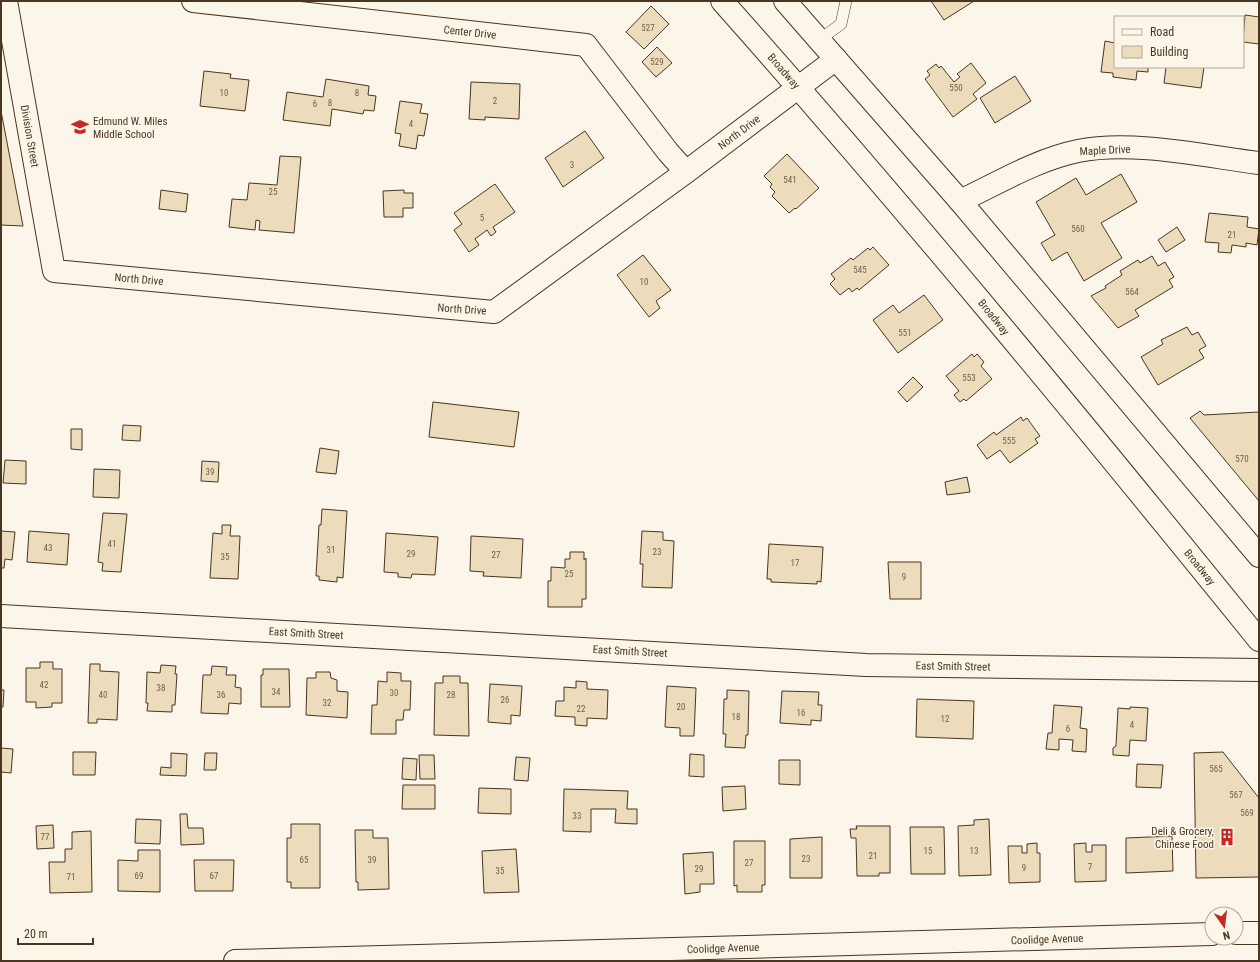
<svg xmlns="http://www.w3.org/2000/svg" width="1260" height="962" viewBox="0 0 1260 962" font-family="'Roboto Condensed',sans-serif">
<rect width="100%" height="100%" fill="#fbf6e9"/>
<path fill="#ecdcbc" stroke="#4a3520" d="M931,1H974L944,20Z
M651,6L669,24L644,49L626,32Z
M1245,15L1259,17V44L1243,42Z
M1105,41L1115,43V67H1148V72L1137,71L1136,80L1113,77V73L1101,72Z
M657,47L672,63L656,77L642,62Z
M971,63L986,83L973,94L977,99L953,117L925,79L930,75L927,71L936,64L939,68L941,66L954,82L960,77L957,74Z
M1166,67H1204L1201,88L1164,83Z
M204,71L231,74L230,78L249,80L245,111L200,106Z
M1015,76L1031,101L995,123L980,98Z
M326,79L369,86L368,95L376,96L374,111L364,110L363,114L332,109L330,126L283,120L287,92L323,97Z
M471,82L520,84L519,119L485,117V120L469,119Z
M400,101L422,104L420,113L428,114L424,136L418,135L416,149L399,146L401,134L395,133Z
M1,111L23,226L1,225Z
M585,131L604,158L563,187L545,158Z
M787,154L819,188L796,209L795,208L789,213L772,196L775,192L770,187L772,184L764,176Z
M280,156L301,157L294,233L259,230L260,221L256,220L255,230L229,227L232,199L247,200L249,183L277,185Z
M1121,174L1137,202L1101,223L1122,258L1084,281L1067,252L1052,261L1041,243L1055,235L1036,202L1076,178L1086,195Z
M495,184L515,212L493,227L496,232L491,236L487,230L475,239L479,245L469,252L454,230L462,224L454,213Z
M161,190L188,194L186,212L159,209Z
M404,190V193H413V208H403V217H384L383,191Z
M1209,213L1248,217L1247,227L1259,229L1257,245L1246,243V247L1232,245L1231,253L1218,252L1219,243L1205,242Z
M1177,227L1185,240L1166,252L1158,240Z
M873,247L889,265L859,290L857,288L852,292L849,288L840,295L830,284L835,279L831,274L851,258L853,260L868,248L870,250Z
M643,255L671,290L656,301L660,308L649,317L617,275Z
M1152,256L1158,266L1165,262L1174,277L1169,280L1173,287L1135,310L1139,316L1118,328L1091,296L1106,288L1105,286L1122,275L1120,271L1138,260L1140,263Z
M924,295L943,320L898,353L873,320L893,305L899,313Z
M1187,327L1192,335L1198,332L1206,346L1199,350L1204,358L1158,385L1141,357L1163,344L1161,340Z
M972,354L974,357L977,354L984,362L981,366L992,379L966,401L964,399L960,402L954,395L959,391L946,376Z
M913,377L923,387L907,402L898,392Z
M433,402L519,412L514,447L429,437Z
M1200,411L1204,415L1259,412V501L1190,418Z
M1021,417L1023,421L1027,418L1040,436L1035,439L1038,443L1010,463L1000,450L987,459L977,445L994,432L996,435Z
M123,425L141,426L140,441L122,440Z
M71,429H82V450L71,449Z
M320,448L339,451L336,474L316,472Z
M5,460L26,461V484L3,483Z
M202,461L219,462L218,482L201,481Z
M94,469L120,470L119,498L93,497Z
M967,477L970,492L947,495L945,482Z
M322,509L347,511L343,578L337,577V582L319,580V576H316L319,525H321Z
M103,513L127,514L121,572L102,571L103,563L98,562Z
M222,525H231L230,536H240L238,579L210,578L213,533L222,534Z
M1,531L15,532L12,560L5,559L4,568H1Z
M29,531L69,534L67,565L27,562Z
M642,531L663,532V540L674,541L672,588L642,587L643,564H640Z
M386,533L438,537L435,575L412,574L411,578L398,577V573L384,572Z
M471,536L523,539L521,578L483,576L484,572L470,571Z
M769,544L823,547L821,582L817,581V584L771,582V579H767Z
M570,552H584V560L586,558V599H582V607H548V581H551V567L565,568V559H570Z
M888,562H921V599H890Z
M40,662H53V669H62V703H52V707L36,708V702H26V668H40Z
M90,664H100V671L119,672L117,720L97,719V723H88Z
M161,665L176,666L175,674H177L175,705H172V712L147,711L148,703H146L147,672L160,673Z
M212,666L227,667L226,675H236L235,687L241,688V704L229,703L228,714L201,713L203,675H211Z
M263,669H289L290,707H261V675H263Z
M316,672H330L331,678L337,680V691L348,692L347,718L306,715L307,678H316Z
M387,672L401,673V681H411L410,710H404L403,720H396V734H371L372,705H377L378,681L387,682Z
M443,676H460V683H468L469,736L434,735L435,683H443Z
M576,681L587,682V689L608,690L607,719L587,718V726L575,725V717L555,716L556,701H564V687L576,688Z
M490,684L522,686L520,716L511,715V724L488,722Z
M667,686L696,688L694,736H680V728L665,727Z
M1,690H4L3,707H1Z
M727,690L749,691L748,735H746L745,748L725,747L726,734H723L724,699H727Z
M782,691L819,692L818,705H822L821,721L811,720V725L780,723Z
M917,699L974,701L973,739L916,737Z
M1054,705L1082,707L1080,728L1087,729L1086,752L1072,751L1073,740L1059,739V750L1046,749L1048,733H1052Z
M1130,707L1148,708L1146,741L1130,740L1129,756L1113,755V748L1116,746L1118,708L1130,709Z
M1,748L13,749L11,773L1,772Z
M73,752H96L95,775H73Z
M1223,752L1259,798V877L1196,878L1194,753Z
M171,753L187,754L186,776L160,775L161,767L171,768Z
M205,753H217L216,770H204Z
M690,754L704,755V777L689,776Z
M419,755H434L435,779H420Z
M516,757L530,758L528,781L514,780Z
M403,758L417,759L416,780L402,779Z
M779,760H800V785L779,784Z
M1137,764L1163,765L1161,788L1136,787Z
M403,785H435V809H402Z
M745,786L746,809L723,811L722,787Z
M479,788L511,789V814L478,813Z
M564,789L628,791L627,809H637V824L615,823L616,809H591V832L563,831Z
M180,814H187L188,828H203L204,844L181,845Z
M136,819L161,820L160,844L135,843Z
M989,819L991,875L959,876L958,826L974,825V820Z
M291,824H320V888H291V882H287V838H291Z
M53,825L54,848L37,849L36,826Z
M856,826H890V873H879V876H857L856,838H851L850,829H857Z
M910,827H944L945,874H911Z
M355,830H373V838H388L389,889L358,890V882H356Z
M91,831L92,892L50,893L49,862H65V849H72V832Z
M1172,836L1173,871L1126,873V838Z
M822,837V878H790V839Z
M734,841H765V885H762V892H737V885L734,886Z
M1037,843V853H1040V882L1009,883L1008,846H1022V853H1027V844Z
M1086,843V852H1092V845H1106V881L1075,882L1074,844Z
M516,849L519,892L484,893L482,851Z
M138,850H160V892L118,891V860L138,861Z
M713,852L714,884H700V892L685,894L683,854Z
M194,860H234L233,891H195Z"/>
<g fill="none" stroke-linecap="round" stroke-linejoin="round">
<g stroke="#4a3520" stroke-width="12">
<path id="lane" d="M819,40L841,24L846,1"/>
</g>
<g stroke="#4a3520" stroke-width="24">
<path id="street" d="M6,1L54,271L494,312L686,172L836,59
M193,1L586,45L668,152L686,172
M960,201C999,183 1035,160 1078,151C1132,140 1204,156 1259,163
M1,616L866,665L1259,670
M1236,933H1259
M235,961L1212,934"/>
</g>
<g stroke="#4a3520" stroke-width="24">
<path id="primary" d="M722,1C907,209 1084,424 1259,640
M785,1L960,201L1259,556"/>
</g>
<use href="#lane" stroke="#fbf6e9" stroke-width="11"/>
<use href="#street" stroke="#fbf6e9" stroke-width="22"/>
<use href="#primary" stroke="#fbf6e9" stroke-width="22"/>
</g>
<defs>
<g id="school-bare" transform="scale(1.38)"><path d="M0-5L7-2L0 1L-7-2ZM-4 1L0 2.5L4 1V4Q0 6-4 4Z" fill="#c62828" stroke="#fbf6e9" stroke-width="2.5" paint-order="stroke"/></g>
<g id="building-bare" transform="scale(1.38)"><path d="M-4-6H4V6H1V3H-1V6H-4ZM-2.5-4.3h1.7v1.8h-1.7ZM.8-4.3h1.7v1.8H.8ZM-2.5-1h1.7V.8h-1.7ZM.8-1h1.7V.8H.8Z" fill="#c62828" stroke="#fbf6e9" stroke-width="2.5" paint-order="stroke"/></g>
</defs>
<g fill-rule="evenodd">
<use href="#school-bare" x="80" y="127"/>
<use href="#building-bare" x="1227" y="837"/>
</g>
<g text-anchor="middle" stroke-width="3" stroke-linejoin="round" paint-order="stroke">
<g font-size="9" fill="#725f47">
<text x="648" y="31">527</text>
<text x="657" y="65">529</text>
<text x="956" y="91">550</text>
<text x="224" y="96">10</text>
<text x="357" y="96">8</text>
<text x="495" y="104">2</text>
<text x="330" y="106">8</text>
<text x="315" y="107">6</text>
<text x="411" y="127">4</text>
<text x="572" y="168">3</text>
<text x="790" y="183">541</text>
<text x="273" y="195">25</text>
<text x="482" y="221">5</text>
<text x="1078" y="232">560</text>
<text x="1232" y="238">21</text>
<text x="860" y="273">545</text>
<text x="644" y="285">10</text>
<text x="1132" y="295">564</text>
<text x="905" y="336">551</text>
<text x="969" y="381">553</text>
<text x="1009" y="444">555</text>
<text x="1242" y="462">570</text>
<text x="210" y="475">39</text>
<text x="112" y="547">41</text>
<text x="48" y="551">43</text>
<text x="331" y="553">31</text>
<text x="657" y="555">23</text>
<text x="411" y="557">29</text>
<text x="496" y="558">27</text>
<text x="225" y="560">35</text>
<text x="795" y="566">17</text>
<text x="569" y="577">25</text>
<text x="904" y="580">9</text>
<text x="44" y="688">42</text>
<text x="161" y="691">38</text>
<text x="276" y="695">34</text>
<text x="394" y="696">30</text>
<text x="103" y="698">40</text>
<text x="221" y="698">36</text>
<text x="451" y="698">28</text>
<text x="505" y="703">26</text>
<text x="327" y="706">32</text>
<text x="681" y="710">20</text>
<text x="581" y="712">22</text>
<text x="801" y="716">16</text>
<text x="736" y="720">18</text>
<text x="945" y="722">12</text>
<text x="1132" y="728">4</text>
<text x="1068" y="732">6</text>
<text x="1216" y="772">565</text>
<text x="1236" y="798">567</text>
<text x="1247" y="816">569</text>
<text x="577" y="819">33</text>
<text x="45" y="840">77</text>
<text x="928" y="854">15</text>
<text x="974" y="854">13</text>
<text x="873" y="859">21</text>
<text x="806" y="862">23</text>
<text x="304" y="863">65</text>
<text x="372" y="863">39</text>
<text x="749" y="866">27</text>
<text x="1090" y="870">7</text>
<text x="1024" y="871">9</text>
<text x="699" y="872">29</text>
<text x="500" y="874">35</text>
<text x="139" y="879">69</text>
<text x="214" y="879">67</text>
<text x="71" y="880">71</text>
</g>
<g font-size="11" fill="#4a3520" stroke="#fbf6e9">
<text transform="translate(470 32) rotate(6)" y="4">Center Drive</text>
<text transform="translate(784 71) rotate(49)" y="4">Broadway</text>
<text transform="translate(739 132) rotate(-37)" y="4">North Drive</text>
<text transform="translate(30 136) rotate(80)" y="4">Division Street</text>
<text transform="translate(1105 150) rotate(-3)" y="4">Maple Drive</text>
<text transform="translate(139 279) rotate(5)" y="4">North Drive</text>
<text transform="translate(462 309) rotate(4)" y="4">North Drive</text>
<text transform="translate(994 317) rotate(51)" y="4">Broadway</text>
<text transform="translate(1200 567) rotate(51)" y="4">Broadway</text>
<text transform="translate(306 633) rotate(3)" y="4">East Smith Street</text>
<text transform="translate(630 651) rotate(3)" y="4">East Smith Street</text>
<text transform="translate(953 666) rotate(1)" y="4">East Smith Street</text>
<text transform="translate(1047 939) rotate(-2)" y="4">Coolidge Avenue</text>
<text transform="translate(723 948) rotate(-2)" y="4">Coolidge Avenue</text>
</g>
<g font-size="11" fill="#4a3520" stroke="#fbf6e9" text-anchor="start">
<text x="93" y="125">Edmund W. Miles<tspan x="93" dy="13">Middle School</tspan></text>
<text x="1214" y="835" text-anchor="end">Deli &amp; Grocery,<tspan x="1214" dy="13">Chinese Food</tspan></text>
</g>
</g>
<rect width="1260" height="962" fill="none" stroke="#4a3520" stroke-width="4"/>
<rect x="1114" y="16" width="130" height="52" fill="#fbf6e9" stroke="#b4a999"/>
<rect x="1122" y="29" width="20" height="6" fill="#fbf6e9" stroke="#b4a999"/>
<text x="1150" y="36" font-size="12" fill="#4a3520">Road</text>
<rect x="1122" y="46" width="20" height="12" fill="#ecdcbc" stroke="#b4a999"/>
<text x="1150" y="56" font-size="12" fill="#4a3520">Building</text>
<g transform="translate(1224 926) rotate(166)"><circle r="19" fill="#fbf6e9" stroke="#b4a999"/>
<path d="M0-3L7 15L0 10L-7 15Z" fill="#c62828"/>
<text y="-6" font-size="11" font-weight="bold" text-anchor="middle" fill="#4a3520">N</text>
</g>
<path d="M18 938v6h75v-6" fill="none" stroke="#4a3520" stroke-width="2"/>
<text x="24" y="938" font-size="12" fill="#4a3520" stroke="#fbf6e9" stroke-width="3" paint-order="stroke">20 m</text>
</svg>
